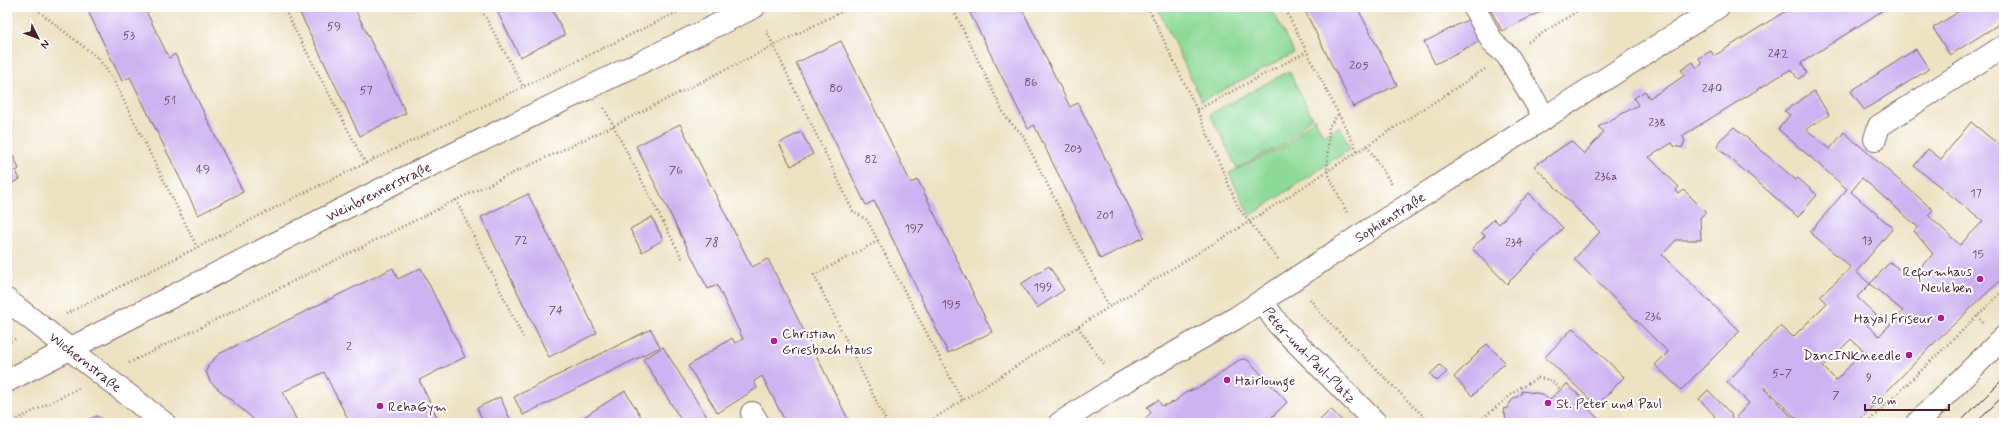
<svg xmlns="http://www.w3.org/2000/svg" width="2011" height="430" viewBox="0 0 2011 430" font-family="Mynerve,sans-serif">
<rect width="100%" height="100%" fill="#fff"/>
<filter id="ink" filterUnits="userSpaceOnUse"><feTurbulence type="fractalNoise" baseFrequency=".025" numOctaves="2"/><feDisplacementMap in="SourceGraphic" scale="8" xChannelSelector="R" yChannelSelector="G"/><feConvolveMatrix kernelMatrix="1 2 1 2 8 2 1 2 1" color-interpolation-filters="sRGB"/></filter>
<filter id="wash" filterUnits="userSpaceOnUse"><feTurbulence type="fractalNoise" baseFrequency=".012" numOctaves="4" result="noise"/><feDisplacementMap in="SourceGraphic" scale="16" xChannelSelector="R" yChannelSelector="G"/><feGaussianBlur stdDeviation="0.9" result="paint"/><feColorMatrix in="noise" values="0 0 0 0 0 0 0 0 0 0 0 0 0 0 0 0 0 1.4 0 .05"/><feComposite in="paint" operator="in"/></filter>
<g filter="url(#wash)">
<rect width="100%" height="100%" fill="#ece2c2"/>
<path fill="#8dda98" stroke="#6c7c62" d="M1157,7H1271L1294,53L1202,101Z
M1289,71L1312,117L1286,143L1237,168L1210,114Z
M1314,118L1324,136L1340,126L1350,149L1250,216L1229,173L1287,145Z"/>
<g id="blocks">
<path fill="#ccb2f1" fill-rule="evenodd" d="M86,7H144L169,58L175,54L243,192L198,215L130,77L122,81Z
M297,7H354L406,113L360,136Z
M495,7H551L565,35L520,57Z
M967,7H1021L1070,107L1078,103L1144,237L1100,259L1034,125L1028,129Z
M1303,7H1357L1397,85L1353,107Z
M1489,7H1550L1502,31Z
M1792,7H1888L1801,63L1807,73L1798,79L1791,69L1682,136L1685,140L1682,148L1674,146L1672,143L1649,157L1679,187L1676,190L1679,194L1684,190L1706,212L1700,218L1701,240H1676L1662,255L1740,331L1681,390L1655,365L1668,352L1574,259L1600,232L1534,166L1571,141L1584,154L1604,132L1598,127L1638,105L1634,98L1645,91L1649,98L1663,90L1685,75L1681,70L1693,62L1697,68L1702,64L1699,58L1711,51L1714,56Z
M1966,7H2004V16L1996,26L1950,55L1933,28Z
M1471,18L1482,40L1435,64L1424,42Z
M841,41L911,183L918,180L992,332L948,353L874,201L866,205L796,63Z
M1916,49L1929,69L1864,110L1851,91Z
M1814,91L1829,115L1806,129L1830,149L1844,132L1933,210L1928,215L1960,245L1983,221L1914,166L1928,149L1941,159L1971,122L2004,149V277L1935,342L1856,423H1742L1736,417L1749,403L1727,382L1781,326L1793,337L1827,303L1820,296L1851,268L1810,232L1847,189L1778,129L1790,115L1784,111ZM1862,178L1918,227L1914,231L1933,254L1910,278L1890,262L1870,284L1903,311L1879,336L1866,324L1876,315L1857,297L1870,284L1856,272L1893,228L1851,192ZM1851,339L1864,351L1836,380L1823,367ZM1765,387L1797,419L1796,421L1763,388Z
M680,124L752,267L768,259L850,423H786L762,376L754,381L757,388L718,413L688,366L732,338L735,343L743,339L717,285L708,289L636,146Z
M1734,127L1796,180L1798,178L1817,195L1798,217L1717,147L1720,140Z
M801,132L813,154L791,166L779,143Z
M7,149L10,157L13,155L19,169L16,171L20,179L7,186Z
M1529,193L1563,228L1507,284L1472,248L1485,236L1481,232L1494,219L1499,224Z
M528,194L597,333L549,357L481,217Z
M652,217L663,240L642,252L630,229Z
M1049,266L1064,290L1037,308L1021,284Z
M393,268L398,279L421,268L465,357L419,380L440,423H350L324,372L283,392L298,423H258L210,382L206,371L209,364L219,354Z
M1573,328L1624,377L1597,406L1545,357Z
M651,329L660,347L523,415L514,397Z
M1487,344L1505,362L1472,396L1454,377Z
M663,347L708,419L702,423H683L643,359Z
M1244,359L1248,360L1287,402L1268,421L1271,423H1140L1151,413L1147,407L1158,400L1162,406L1174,402L1185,393L1204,385L1239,360Z
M1440,365L1447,372L1437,381L1430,374Z
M1567,384L1586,402L1584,404L1602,423H1506L1505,413L1503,412L1504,408L1506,409L1512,400L1522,394V391L1542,394L1549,400Z
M1708,390L1731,414L1733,423H1708L1715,416L1699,399Z
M625,391L645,423H574Z
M500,397L512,423H484L477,408Z
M1331,409L1344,423H1317Z
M97,416L105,423H81Z"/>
</g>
</g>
<g filter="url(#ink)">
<use href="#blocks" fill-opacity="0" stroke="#836360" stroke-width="1"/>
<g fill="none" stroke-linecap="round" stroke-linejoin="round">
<g stroke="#836360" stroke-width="24">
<g id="minor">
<path d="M1474,7L1493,43L1507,55L1545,118"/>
<path d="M1875,139L1879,126L2004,46"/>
<path id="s1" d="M7,300L164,423"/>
<path id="s2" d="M1262,301L1278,324L1376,423"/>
<path id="s3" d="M7,381L380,190L754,7"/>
<path d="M752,413L758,423"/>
<path id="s4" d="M1060,423L1119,385L1236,318L1358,237L1718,7"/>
</g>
</g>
<g stroke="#836360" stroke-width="24">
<path id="major" d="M1917,423L2004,337"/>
</g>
<path stroke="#836360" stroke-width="2.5" stroke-dasharray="1 3" stroke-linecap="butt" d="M33,7L98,58L113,79L197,247
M283,7L366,164
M480,7L524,88
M952,7L1006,118L1022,134L1109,307
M1148,7L1197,110L1238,207L1278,259
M1284,7L1358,152
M766,30L853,211L867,220L962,400
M1528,42L1584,7
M604,108L683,260
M1197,110L1306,52
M1338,115L1329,126L1327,171L1347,213
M1367,146L1393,186
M456,200L523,337
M878,241L814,275L887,423
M1310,299L1322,315L1430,423
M66,314L304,193L688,7
M1977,316L1983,323
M1078,327L1104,364
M7,343L15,339
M129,363L456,200L613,126L851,7
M10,423L79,388
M927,423L1109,307L1249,222L1485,69
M1477,423L1518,389L1538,378L1551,380L1560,390
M1867,423L2004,290"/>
<use href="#minor" stroke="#fff" stroke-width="22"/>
<use href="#major" stroke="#fff" stroke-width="22"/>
<path stroke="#4a1f2b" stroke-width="1" d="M1959,423L2004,378
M1976,423L2004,395"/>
</g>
</g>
<g fill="#b5179e" stroke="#fff" stroke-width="1.5">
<circle cx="1980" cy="279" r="4"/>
<circle cx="1941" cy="318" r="4"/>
<circle cx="774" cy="341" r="4"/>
<circle cx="1909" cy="355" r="4"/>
<circle cx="1227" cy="380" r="4"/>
<circle cx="1548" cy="403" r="4"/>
<circle cx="380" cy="406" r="4"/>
</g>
<g text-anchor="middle" stroke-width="4" stroke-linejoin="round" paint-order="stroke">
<g font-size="12" fill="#6a445c">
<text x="334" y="30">59</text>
<text x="129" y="39">53</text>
<text x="1778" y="57">242</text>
<text x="1359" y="69">205</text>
<text x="1031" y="86">86</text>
<text x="836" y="92">80</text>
<text x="1712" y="92">240</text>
<text x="366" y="94">57</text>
<text x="170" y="104">51</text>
<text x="1657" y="126">238</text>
<text x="1073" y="152">203</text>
<text x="871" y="163">82</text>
<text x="203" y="173">49</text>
<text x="676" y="174">76</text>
<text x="1606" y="180">236a</text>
<text x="1976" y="197">17</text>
<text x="1105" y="219">201</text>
<text x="914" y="232">197</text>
<text x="521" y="244">72</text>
<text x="1867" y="244">13</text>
<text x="712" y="246">78</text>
<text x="1514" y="246">234</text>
<text x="1978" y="258">15</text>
<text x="1043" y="291">199</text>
<text x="951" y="308">195</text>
<text x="556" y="314">74</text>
<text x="1653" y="320">236</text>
<text x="349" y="350">2</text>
<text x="1782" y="377">5-7</text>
<text x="1869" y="381">9</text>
<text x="1836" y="399">7</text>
</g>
<g font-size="14" fill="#4a1f2b" stroke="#fff">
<text dy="5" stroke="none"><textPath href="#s3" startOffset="417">Weinbrennerstraße</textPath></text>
<text dy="5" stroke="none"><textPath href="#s4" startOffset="389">Sophienstraße</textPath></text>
<text dy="5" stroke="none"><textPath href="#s2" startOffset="72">Peter-und-Paul-Platz</textPath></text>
<text dy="5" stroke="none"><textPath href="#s1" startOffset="100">Wichernstraße</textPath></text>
</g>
<g font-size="14" fill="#4a1f2b" stroke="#fff" text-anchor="start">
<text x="1972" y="276" text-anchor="end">Reformhaus<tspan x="1972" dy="16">Neuleben</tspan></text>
<text x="1933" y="323" text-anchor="end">Hayal Friseur</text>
<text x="782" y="338">Christian<tspan x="782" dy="16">Griesbach Haus</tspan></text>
<text x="1901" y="360" text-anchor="end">DancINKneedle</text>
<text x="1235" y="385">Hairlounge</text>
<text x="1556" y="408">St. Peter und Paul</text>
<text x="388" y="411">RehaGym</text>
</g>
</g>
<rect width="2011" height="430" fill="none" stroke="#fff" stroke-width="24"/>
<g transform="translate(38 38) rotate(132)" stroke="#ffffff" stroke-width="3" paint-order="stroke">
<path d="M0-3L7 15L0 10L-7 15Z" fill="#4a1f2b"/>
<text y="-6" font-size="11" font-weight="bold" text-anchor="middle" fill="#4a1f2b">N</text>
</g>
<path d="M1865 404v6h84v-6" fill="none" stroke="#4a1f2b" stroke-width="2"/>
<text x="1871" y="404" font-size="12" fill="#4a1f2b" stroke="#ffffff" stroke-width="3" paint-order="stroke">20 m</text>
</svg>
